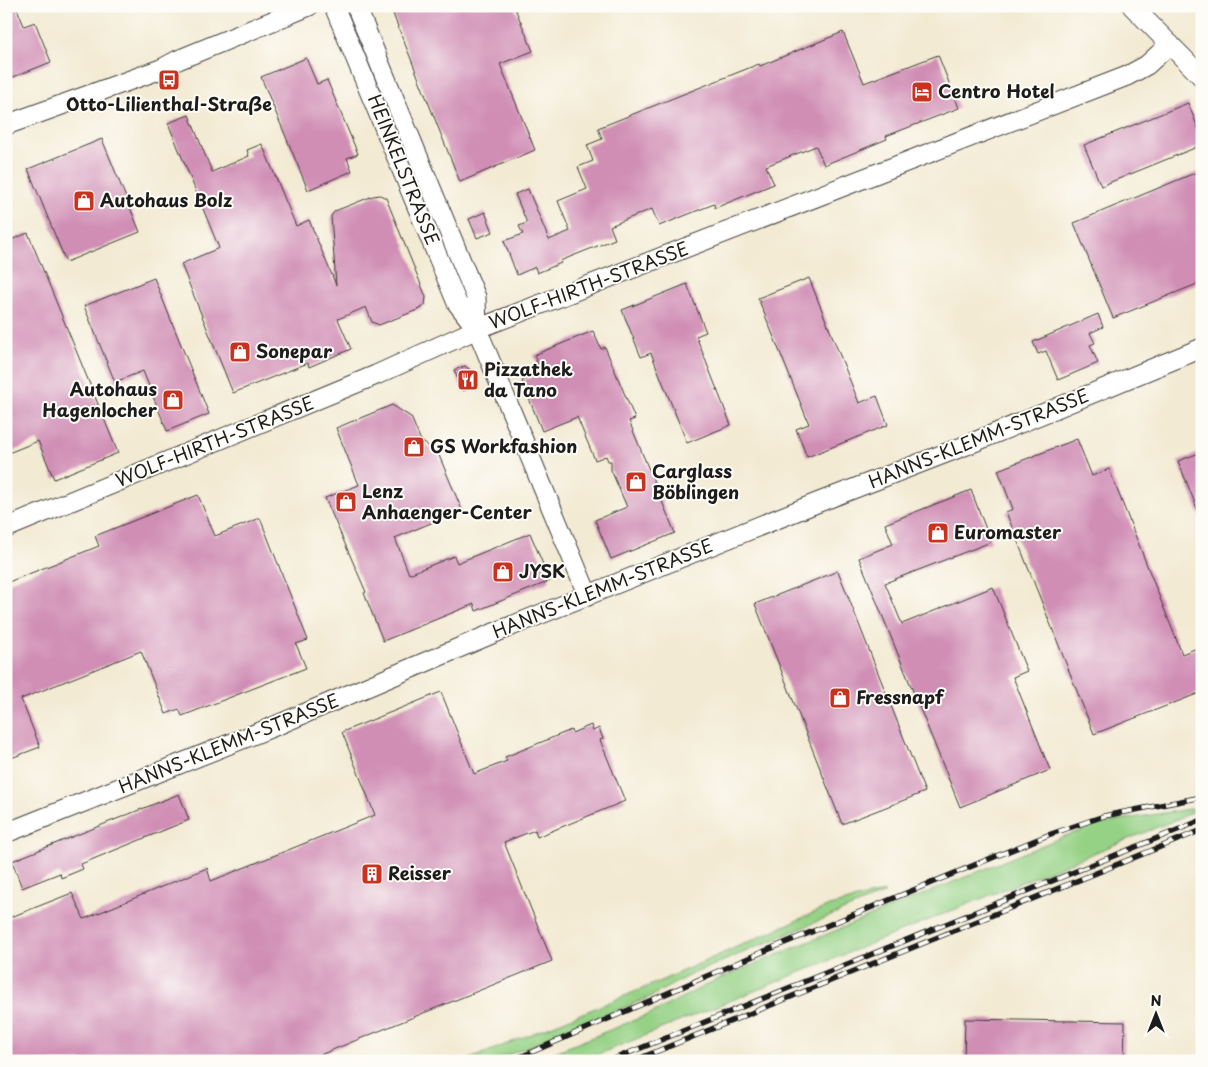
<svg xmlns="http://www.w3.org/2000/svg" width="1208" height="1067" viewBox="0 0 1208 1067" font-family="'Playpen Sans',sans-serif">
<rect width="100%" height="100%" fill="#fdfcf7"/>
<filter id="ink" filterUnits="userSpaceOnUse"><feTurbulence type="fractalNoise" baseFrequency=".02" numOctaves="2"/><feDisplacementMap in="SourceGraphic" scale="10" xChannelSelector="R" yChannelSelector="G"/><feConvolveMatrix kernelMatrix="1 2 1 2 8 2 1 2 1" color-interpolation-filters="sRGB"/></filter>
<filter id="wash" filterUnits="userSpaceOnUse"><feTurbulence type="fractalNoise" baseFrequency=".0096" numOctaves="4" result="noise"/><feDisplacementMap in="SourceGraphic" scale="20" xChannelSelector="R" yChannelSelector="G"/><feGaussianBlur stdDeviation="1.12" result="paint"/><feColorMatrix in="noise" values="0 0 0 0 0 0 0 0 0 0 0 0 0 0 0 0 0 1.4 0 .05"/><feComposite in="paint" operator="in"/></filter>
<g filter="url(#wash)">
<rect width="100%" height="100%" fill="#f3ead3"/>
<path fill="#96d286" stroke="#597751" d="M1202,807L1180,818L582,1061H533L652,1013L716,980L1062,837L1107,822Z
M885,892L883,894L690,975L650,997L493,1061H465L649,986L829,906Z"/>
<g id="blocks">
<path fill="#d08eb5" d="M6,6H16L24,26L35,22L51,62L6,80Z
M414,6H514L533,51L500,64L535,150L460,182L393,14Z
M843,32L864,83L938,55L959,108L886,136L887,139L824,165L816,146L766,166L774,184L715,208L714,204L659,226L652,209L610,226L615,239L560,261L561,263L537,273L535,267L517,275L504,241L523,234L519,226L527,223L515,194L528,189L549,240L570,231L558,201L587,189L578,167L593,161L587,145L602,139L598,128L759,64L760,66Z
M306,58L317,84L327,80L358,154L347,158L352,171L308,190L261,77Z
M1188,103L1202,138V145L1101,186L1084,145Z
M189,115L212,172L249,156L247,150L262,144L296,226L309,220L336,285L331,216L335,211L373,196L380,195L386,198L426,297L425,305L420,309L379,325L372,322L366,307L338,319L351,349L309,367L308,363L233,393L181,264L219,248L168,123Z
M102,139L140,232L66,262L28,169Z
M1202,170V282L1113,318L1074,223Z
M485,212L493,232L477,238L469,219Z
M28,233L118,453L54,479L38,441L6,454V242Z
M154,278L209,414L167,431L143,371L115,382L84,306Z
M809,278L859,403L877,396L888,425L807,457L796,429L809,424L758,298Z
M687,284L706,332L696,336L731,425L687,443L651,353L641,357L622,310Z
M1098,314L1103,327L1090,333L1095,343L1090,345L1098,363L1058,380L1046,351L1038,354L1033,342Z
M593,331L601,349L605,347L635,419L629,421L675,533L611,559L595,520L627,507L611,470V461H608L606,456L595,460L577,417L542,431L522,381L541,373L534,355Z
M465,366L474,373L478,384L463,391L454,370Z
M392,405L411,417L421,441L438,453L462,510L395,538L409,574L454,556L457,563L530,533L550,581L476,611L474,604L383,641L364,593L366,592L325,498L359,485L336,428Z
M1077,439L1092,476L1109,469L1182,654L1202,646V692L1094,734L1006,512L1013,509L998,470Z
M1202,452V518H1201L1178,461Z
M971,490L991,542L885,583L902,624L993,587L1027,671L1013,677L1050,770L960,807L859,558L893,544L885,524Z
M198,495L215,536L260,518L308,640L296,644L306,668L182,716L179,709L166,714L141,651L21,699L40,747L6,760V583L99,546L95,536Z
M838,571L925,792L842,824L755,604Z
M441,692L474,774L507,761L505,757L571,730L572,733L591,725L593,731L599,728L603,739L600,740L625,801L537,837L535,830L504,842L552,961L305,1061H6V919L72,893L84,919L207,868L211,881L375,815L342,732Z
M179,794L189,820L81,864L83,869L61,878L60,873L22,888L12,861Z
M965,1019L1125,1022L1124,1061H964Z"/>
</g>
</g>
<g filter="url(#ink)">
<use href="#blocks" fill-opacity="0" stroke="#3c3b37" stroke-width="1"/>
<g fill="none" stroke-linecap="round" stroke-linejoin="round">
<g stroke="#3c3b37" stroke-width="21">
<path id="minor" d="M334,6L457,303L477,329L588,596
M356,6L476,297L477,329
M1132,6L1202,77
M6,125L161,69L178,60L309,6
M6,528L376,375L477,329L1127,76L1147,65L1170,44
M6,833L275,726L494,633L814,504L967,445L1202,348"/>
</g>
<use href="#minor" stroke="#fff" stroke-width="19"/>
<g stroke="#1c1c1c" stroke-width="5.5">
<path id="rail" d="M511,1061L760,953L1048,835L1104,816L1202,797
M609,1061L1202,820
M633,1061L1202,830"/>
</g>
<use href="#rail" stroke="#fdfcf7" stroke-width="4" stroke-dasharray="11" stroke-linecap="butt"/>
</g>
</g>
<defs>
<g id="bus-square" transform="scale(1.125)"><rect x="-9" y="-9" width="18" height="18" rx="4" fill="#c8321e" stroke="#fdfcf7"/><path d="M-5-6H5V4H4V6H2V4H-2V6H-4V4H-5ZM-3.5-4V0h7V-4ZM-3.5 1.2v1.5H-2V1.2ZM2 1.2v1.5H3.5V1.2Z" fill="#fff"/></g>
<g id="hotel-square" transform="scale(1.125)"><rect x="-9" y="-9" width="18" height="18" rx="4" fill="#c8321e" stroke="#fdfcf7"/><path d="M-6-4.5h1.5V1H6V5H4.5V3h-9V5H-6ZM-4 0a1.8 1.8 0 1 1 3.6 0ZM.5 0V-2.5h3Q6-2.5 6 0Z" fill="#fff"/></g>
<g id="shop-square" transform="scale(1.125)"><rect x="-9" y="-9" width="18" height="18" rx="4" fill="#c8321e" stroke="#fdfcf7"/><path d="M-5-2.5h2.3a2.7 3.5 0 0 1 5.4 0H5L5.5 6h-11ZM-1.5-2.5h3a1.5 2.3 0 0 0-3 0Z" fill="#fff"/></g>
<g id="restaurant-square" transform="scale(1.125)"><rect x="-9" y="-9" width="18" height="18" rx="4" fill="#c8321e" stroke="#fdfcf7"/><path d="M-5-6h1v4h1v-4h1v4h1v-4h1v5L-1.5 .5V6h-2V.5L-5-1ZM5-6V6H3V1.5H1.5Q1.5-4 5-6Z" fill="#fff"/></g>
<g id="building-square" transform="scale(1.125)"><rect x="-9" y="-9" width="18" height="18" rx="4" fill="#c8321e" stroke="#fdfcf7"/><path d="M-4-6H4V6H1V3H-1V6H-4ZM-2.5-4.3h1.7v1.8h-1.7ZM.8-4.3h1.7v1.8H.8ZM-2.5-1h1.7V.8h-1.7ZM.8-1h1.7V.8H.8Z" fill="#fff"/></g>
</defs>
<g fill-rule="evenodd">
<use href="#bus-square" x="169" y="80"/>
<use href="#hotel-square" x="922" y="92"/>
<use href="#shop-square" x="84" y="201"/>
<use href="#shop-square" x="240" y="352"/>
<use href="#restaurant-square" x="468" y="380"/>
<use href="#shop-square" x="173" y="400"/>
<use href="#shop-square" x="414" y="447"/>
<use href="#shop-square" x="636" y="482"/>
<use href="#shop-square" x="346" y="502"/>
<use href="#shop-square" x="938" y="533"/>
<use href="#shop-square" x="503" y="572"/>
<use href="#shop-square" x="840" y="698"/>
<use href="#building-square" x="372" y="874"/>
</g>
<g text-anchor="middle" stroke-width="4" stroke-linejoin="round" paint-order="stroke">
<g font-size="18" font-weight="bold" fill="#1c1c1c" stroke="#fdfcf7" text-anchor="start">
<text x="938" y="98">Centro Hotel</text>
<text x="169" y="111" text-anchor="middle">Otto-Lilienthal-Straße</text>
<text x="100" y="207">Autohaus Bolz</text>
<text x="256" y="358">Sonepar</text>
<text x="484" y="376">Pizzathek<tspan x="484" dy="21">da Tano</tspan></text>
<text x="157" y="396" text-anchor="end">Autohaus<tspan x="157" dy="21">Hagenlocher</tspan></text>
<text x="430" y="453">GS Workfashion</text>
<text x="652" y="478">Carglass<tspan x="652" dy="21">Böblingen</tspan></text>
<text x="362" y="498">Lenz<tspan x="362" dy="21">Anhaenger-Center</tspan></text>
<text x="954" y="539">Euromaster</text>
<text x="519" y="578">JYSK</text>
<text x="856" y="704">Fressnapf</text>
<text x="388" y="880">Reisser</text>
</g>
<g font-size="18" fill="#1c1c1c" stroke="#fdfcf7">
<text transform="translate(403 170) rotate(68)" y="6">HEINKELSTRASSE</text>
<text transform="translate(589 286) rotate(-21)" y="6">WOLF-HIRTH-STRASSE</text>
<text transform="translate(979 439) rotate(-22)" y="6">HANNS-KLEMM-STRASSE</text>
<text transform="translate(215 442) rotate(-22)" y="6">WOLF-HIRTH-STRASSE</text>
<text transform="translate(603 589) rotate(-22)" y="6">HANNS-KLEMM-STRASSE</text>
<text transform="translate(229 744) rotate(-22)" y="6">HANNS-KLEMM-STRASSE</text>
</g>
</g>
<rect width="1208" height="1067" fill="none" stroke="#fdfcf7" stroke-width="25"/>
<g transform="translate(1156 1014)" stroke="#fdfcf7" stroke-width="4" paint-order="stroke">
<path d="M0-4L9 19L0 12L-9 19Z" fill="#1c1c1c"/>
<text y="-8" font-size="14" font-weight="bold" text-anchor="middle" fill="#1c1c1c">N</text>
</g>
</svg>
